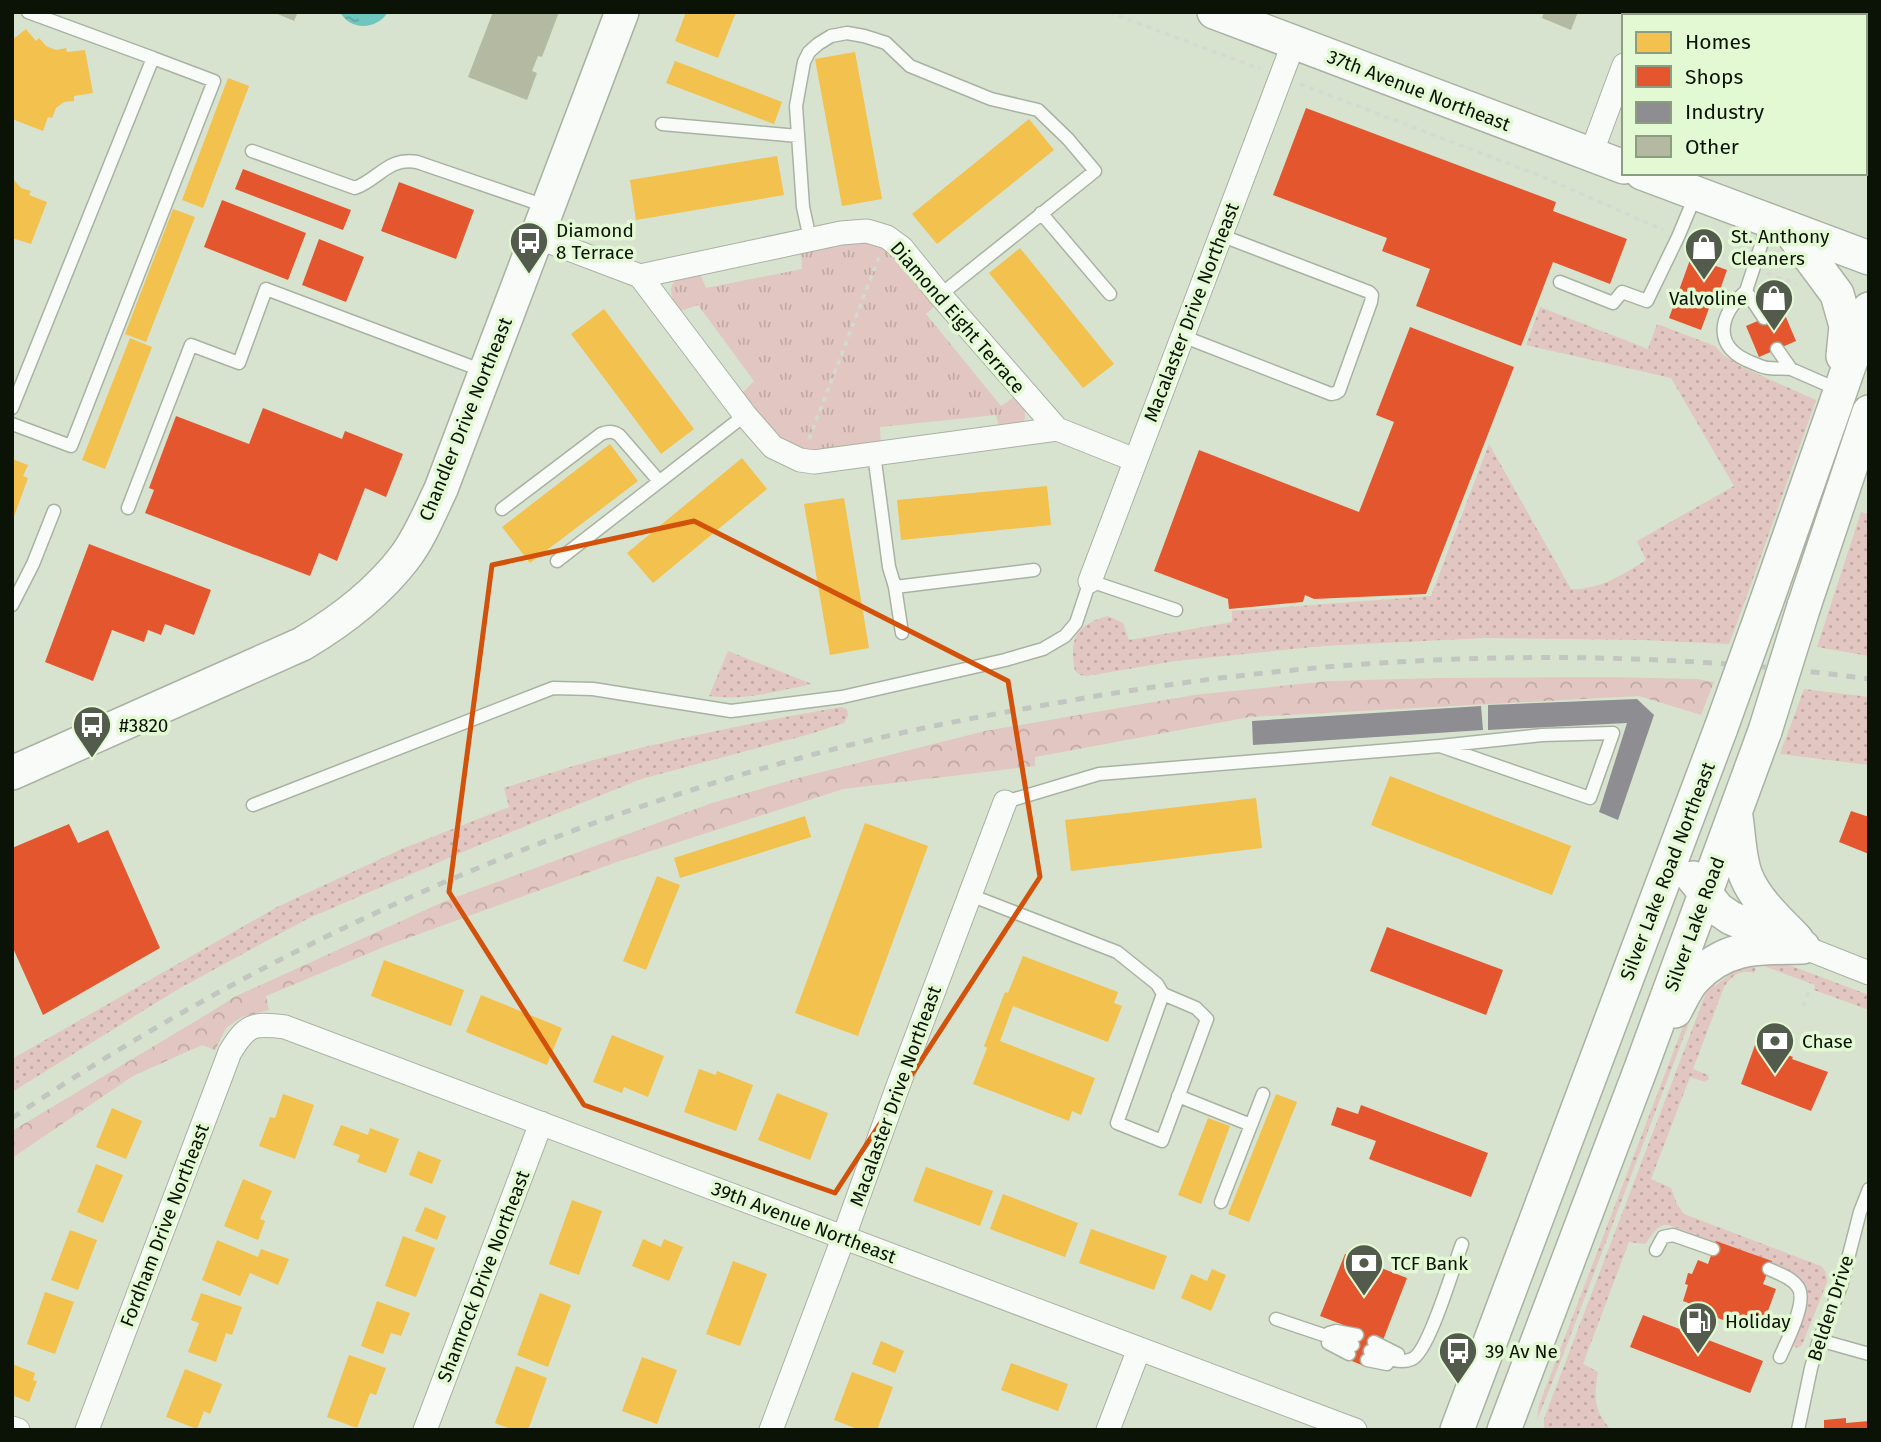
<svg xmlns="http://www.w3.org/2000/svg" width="1881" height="1442" viewBox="0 0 1881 1442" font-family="'Fira Sans',sans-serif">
<defs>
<pattern id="grass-dots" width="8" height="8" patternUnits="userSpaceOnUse" patternTransform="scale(1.75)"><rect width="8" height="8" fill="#e2c6c1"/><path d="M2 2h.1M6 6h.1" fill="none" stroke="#c1a9a4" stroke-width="1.8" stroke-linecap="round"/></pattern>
<pattern id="forest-crowns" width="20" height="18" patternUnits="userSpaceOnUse" patternTransform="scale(1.75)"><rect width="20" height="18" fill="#e2c6c1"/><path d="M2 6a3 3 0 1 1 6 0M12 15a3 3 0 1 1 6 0" fill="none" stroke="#c1a9a4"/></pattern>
<pattern id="park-tufts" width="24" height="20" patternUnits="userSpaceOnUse" patternTransform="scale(1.75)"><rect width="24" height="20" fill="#e2c6c1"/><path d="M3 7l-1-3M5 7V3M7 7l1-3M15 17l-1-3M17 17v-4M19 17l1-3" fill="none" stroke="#c1a9a4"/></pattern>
<pattern id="water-ripples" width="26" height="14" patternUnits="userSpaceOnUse" patternTransform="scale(1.75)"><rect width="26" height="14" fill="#6ec6be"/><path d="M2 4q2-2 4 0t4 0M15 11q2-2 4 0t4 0" fill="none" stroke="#5ea9a2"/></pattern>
</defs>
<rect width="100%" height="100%" fill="#d7e3cf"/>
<path fill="url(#grass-dots)" d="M1540,307L1648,349L1657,324L1715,346L1723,355L1742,367L1816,400L1749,590L1729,644L1644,640L1484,638L1323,646L1175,661L1087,676L1080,675L1075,671C1069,639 1075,625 1108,616L1123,623L1129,640L1232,622V611L1431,596L1489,444L1571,589C1600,590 1622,575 1646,560L1637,541L1734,486L1671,378L1526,345Z
M1861,512L1869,514V656L1817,647Z
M728,651L812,684C778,691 743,701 709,696Z
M1804,689L1869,697V765L1780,754Z
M841,707L847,709L848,715L844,723L810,734L641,779L484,843L309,918L180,988L12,1092V1059L277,907L404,848L509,807L504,788C536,778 568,767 601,758C680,737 761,721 841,707Z
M1770,958L1869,995V1010L1814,990L1815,985L1753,962Z
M1752,967L1756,968L1754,973C1741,969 1732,975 1724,987L1693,1069L1708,1075L1709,1079L1705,1082L1690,1077L1651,1179L1671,1188L1677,1204L1684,1214L1821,1266C1826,1271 1827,1275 1827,1282L1802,1345L1797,1348L1792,1344L1805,1288L1795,1274L1771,1264V1261L1717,1241L1716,1243L1669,1225C1656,1224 1653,1235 1645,1244L1629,1242L1583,1364L1598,1372C1594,1396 1593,1410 1611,1430H1544V1419L1548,1408L1709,985L1712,983L1715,986C1727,977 1737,967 1752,967Z
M1703,986L1560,1363L1537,1420L1539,1405L1687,1016Z"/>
<path fill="url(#forest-crowns)" d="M1608,677L1696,679L1714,682L1701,715L1639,696L1250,717L1035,757V766L843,789L617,862L386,946L266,996L269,1010L242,1017L226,1028L215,1050L202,1045L133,1076L12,1158V1131L214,1010L234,997L445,901L712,803L802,777L985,731L1194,695L1329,681L1440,678Z"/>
<path fill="url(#park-tufts)" d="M852,241L873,243L894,253L938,303L926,314L1001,406L1016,396C1023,403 1027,412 1024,422L1000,430L996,415L880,427L881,445C842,449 804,461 772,432C760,422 751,406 742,393L754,381L698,305L684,310L679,309C661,284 676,277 699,271L706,288L802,269L801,250Z"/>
<path fill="url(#water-ripples)" d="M340,12H388C377,30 350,31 340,12Z"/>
<path fill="#f2c14e" d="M686,12H736L718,58L675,41Z
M26,29L36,41L39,38L46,46L56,50L66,48L67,52L85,50L93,93L74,96V101L64,102L56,108L52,118L48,117L43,131L12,119V40Z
M855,52L882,199L842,206L815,59Z
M675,61L782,102L774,124L666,83Z
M228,78L249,86L203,208L182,200Z
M1029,119L1054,150L937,244L912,214Z
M777,156L784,195L636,220L630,180Z
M12,178L21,188L31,191L29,195L47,202L31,244L12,238Z
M173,209L195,217L146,342L125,334Z
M1020,248L1114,364L1083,388L989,273Z
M604,309L694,429L661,454L571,334Z
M130,338L152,347L105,469L82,460Z
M610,444L638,481L530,563L502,527Z
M742,458L767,489L653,583L627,553Z
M12,459L28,465L23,476L28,478L13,519Z
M1047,486L1051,525L901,540L897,500Z
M844,498L869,648L830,655L804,504Z
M1390,776L1571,846L1552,895L1371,825Z
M1256,798L1262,848L1071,871L1065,820Z
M805,816L811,837L680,878L674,858Z
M865,823L928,846L858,1036L795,1013Z
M657,876L680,885L646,970L623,961Z
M1023,956L1118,992L1114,1003L1122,1006L1108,1042L1013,1006L1000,1041L1095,1078L1081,1115L1072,1111L1069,1121L973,1084L987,1048L984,1046L1005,992L1008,993Z
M384,960L464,990L451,1026L371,996Z
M481,995L562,1028L547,1065L466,1032Z
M612,1035L664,1056L648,1097L624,1087L622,1093L593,1082Z
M699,1069L716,1075L717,1071L753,1085L736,1131L684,1112Z
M777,1093L828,1113L810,1160L758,1140Z
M283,1094L314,1105L295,1159L259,1146L270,1117L275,1118Z
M1276,1094L1297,1102L1249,1222L1228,1214Z
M112,1108L142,1121L126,1159L96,1147Z
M1208,1118L1230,1126L1201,1204L1178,1195Z
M341,1125L368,1135L370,1128L399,1139L386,1173L357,1162L360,1155L333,1145Z
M418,1151L441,1160L432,1184L409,1175Z
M96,1164L123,1175L103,1223L77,1212Z
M926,1167L993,1191L980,1226L913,1201Z
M243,1179L272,1191L260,1219L265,1221L258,1240L224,1226Z
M1003,1194L1078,1223L1065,1257L990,1229Z
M572,1200L602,1211L579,1275L549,1264Z
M425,1207L446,1216L437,1240L415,1231Z
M1091,1229L1167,1256L1154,1290L1079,1263Z
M70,1230L97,1240L78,1290L51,1280Z
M403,1236L435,1248L416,1297L385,1286Z
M643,1239L661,1247L664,1239L683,1247L669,1281L632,1266Z
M217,1240L258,1257L261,1249L289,1259L278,1285L250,1273L240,1296L202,1280Z
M733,1261L767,1274L740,1346L706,1334Z
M1212,1269L1226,1275L1211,1311L1181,1298L1191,1274L1207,1281Z
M45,1292L74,1302L55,1354L27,1344Z
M201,1293L242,1307L232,1335L226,1333L216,1362L188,1352L199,1323L191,1320Z
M540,1293L571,1305L548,1367L517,1355Z
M377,1301L410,1313L401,1336L391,1333L383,1354L361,1346Z
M881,1341L904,1351L895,1373L872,1364Z
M349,1355L386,1368L376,1395L370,1393L357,1428L327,1417Z
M642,1357L677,1370L657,1424L622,1411Z
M1011,1363L1068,1384L1058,1411L1001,1390Z
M12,1364L35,1373L33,1380L37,1381L29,1402L12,1395Z
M516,1366L547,1378L528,1430H513L495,1423Z
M185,1369L222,1384L210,1414L204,1411L197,1429L166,1417Z
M852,1372L893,1387L877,1430H860L834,1420Z"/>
<path fill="#e4572e" d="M1306,108L1556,202L1553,211L1627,239L1610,284L1553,262L1521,346L1416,306L1430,269L1382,251L1387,238L1273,195Z
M243,169L351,210L343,230L235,189Z
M399,182L474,210L456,259L381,231Z
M222,200L306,233L288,280L204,247Z
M319,239L364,257L346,302L302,285Z
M1691,257L1727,270L1715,304L1711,303L1701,330L1669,318Z
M1783,310L1796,341L1759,357L1746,326Z
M1410,327L1514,367L1426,594L1314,599L1305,595L1303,602L1229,609L1228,599L1154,571L1199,450L1359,512L1394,422L1376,415Z
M263,408L342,439L345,431L403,454L386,497L365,488L337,561L319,553L310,576L145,513L154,490L149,488L176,416L249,444Z
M89,544L211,590L194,635L165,624L161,635L148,630L144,642L112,630L93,681L45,662Z
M1851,811L1869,817V854L1839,842Z
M69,824L78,843L108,830L160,948L43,1015L12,946V848Z
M1387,927L1503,970L1486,1015L1370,971Z
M1755,1045L1774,1052L1775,1050L1793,1057L1792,1059L1828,1072L1811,1111L1741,1084Z
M1361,1105L1488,1153L1471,1197L1369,1159L1376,1141L1331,1125L1337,1107L1358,1114Z
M1716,1241L1772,1261L1763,1284L1776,1289L1761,1330L1737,1321L1736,1325L1705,1313L1707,1310L1683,1301L1688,1285L1685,1284L1688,1273L1692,1274L1698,1260L1708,1264Z
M1345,1254L1407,1278L1383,1340L1376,1337L1364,1366L1347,1359L1359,1331L1320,1316Z
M1643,1315L1763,1361L1750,1393L1630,1347Z
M1846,1418V1423L1869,1421V1430H1824V1420Z"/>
<path fill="#8d8d92" d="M1637,699L1654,715L1618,820L1599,812L1627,723L1488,730V705Z
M1481,706L1483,730L1253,745L1252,721Z"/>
<path fill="#b3baa1" d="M273,12H298L294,21Z
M493,12H559L542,57L538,56L532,71L537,73L527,100L468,77Z
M1544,12H1578L1571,30L1542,18Z
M1706,12H1740L1739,16H1704Z
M1865,47L1869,48V102L1865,101Z"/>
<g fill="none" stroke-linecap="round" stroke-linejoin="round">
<g stroke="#a9b2a2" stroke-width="15">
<path id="lane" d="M662,124L798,136
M252,151L355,188C379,179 388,157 417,162L548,207
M1041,213L1110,294
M1769,221L1746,291C1717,317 1713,348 1753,363C1758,365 1764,368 1769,368C1776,369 1784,368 1791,369
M810,239L803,207L796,106L804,62L809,52L818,44L831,36L847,33L864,36L886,43L910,66L991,99L1038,110L1068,139L1095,171L940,295
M1560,282L1613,303L1622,292L1647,301L1678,237L1696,194
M1746,291L1764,318
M1182,336L1331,394L1336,393L1339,391L1371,302L1372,295L1369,292L1220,235
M1777,349L1791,369L1839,390
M12,408L153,58L28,12
M12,424L71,446L214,81L153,58
M874,454L889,567L895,587L902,633
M128,508L191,345L239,363L266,289L486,372
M502,509L601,434C608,431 613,431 619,435L659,481
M557,561L745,415
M895,587L1034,570
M12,605L33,564L54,511
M1005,802L1099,774L1440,746L1590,798L1613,733L1542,735L1440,746
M253,805L553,688L593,689L731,711L842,697L1005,660L1043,649L1065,636L1076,623L1090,581L1176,610
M970,895L1117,952L1157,984L1163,994L1117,1123L1162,1141L1207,1019L1196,1008L1163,994
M1178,1096L1251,1125L1221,1202
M1251,1125L1263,1094
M1656,1250L1663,1237L1673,1235L1713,1249
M1769,1269C1779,1274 1791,1277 1798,1287C1808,1301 1787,1341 1780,1357
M1276,1319L1353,1345
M1329,1333L1336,1331L1357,1335
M1819,1340L1869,1354
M1374,1342L1398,1354
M1328,1343L1349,1354
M1370,1351C1382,1356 1399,1365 1412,1359C1429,1352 1454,1265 1462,1244
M1367,1360L1387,1364
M1798,1430L1811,1368L1819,1340L1841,1286L1860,1212L1869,1189"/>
</g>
<g stroke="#a9b2a2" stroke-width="25">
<path id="street" d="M1642,16L1643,12
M1591,154L1624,65
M537,237L640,276L841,233L867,231L887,237L902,248L940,295L1057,429
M640,276L745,415L773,447L800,460L814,462L1057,429L1135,460
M1090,581L1294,42
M1803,947L1869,973
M12,1428L18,1430
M87,1430L230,1052C247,1024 253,1023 285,1027L1355,1430
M425,1430L541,1123
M771,1430L844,1236L898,1086L1005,802
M1108,1430L1139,1349"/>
</g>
<g stroke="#a9b2a2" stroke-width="36">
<path id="secondary" d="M1214,12L1624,167
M1642,173L1869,258
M1788,228L1837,294L1846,326L1843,356
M1766,603L1869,309
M1804,606L1869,412
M12,773L302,644C341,621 377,594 405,557C420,537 430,512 441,489L622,12
M1736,817C1739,836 1739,858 1746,876C1756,901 1779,921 1797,940
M1693,878L1718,909L1731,918L1788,941
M1675,1011C1681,1000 1687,986 1695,978C1728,944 1760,948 1803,947
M1457,1430L1721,728
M1504,1430L1641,1068L1765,731"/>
</g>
<path stroke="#d5d9d2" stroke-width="3.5" stroke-dasharray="5 5" stroke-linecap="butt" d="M1109,12L1260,69
M1300,84L1541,176L1663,230
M1692,244L1740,262
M1767,273L1796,284
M809,439L879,257
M1803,1006L1810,988
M1788,1045L1794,1028
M1440,1348L1454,1363"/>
<use href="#lane" stroke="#f9fbf8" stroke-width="12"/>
<use href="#street" stroke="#f9fbf8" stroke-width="23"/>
<use href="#secondary" stroke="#f9fbf8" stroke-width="33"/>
<path stroke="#c3c5c1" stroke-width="5" stroke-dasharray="9 9" stroke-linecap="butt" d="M12,1118C269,945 558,817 858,743C931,725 1005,712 1079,699C1339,654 1607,643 1869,679"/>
<g stroke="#a9b2a2" stroke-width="36" stroke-linecap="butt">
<path id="secondary-bridge" d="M1721,728L1766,603
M1765,731L1804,606"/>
</g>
<use href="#secondary-bridge" stroke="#f9fbf8" stroke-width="33"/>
</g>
<path fill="none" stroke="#d2520b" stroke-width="5" stroke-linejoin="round" d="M694,521L1008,681L1040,877L835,1193L584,1105L449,892L492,565Z"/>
<defs>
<g id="bus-pin" transform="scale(2.0125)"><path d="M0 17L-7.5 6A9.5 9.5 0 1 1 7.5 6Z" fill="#525b4c" stroke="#e3f9d4"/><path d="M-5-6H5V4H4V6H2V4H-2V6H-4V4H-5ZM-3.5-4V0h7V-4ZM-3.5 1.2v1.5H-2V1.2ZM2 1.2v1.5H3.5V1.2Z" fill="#fff"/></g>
<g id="shop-pin" transform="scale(2.0125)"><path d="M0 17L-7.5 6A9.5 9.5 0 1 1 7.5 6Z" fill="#525b4c" stroke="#e3f9d4"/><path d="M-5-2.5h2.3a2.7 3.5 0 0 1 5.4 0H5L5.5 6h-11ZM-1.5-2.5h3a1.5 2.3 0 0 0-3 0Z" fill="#fff"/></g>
<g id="bank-pin" transform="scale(2.0125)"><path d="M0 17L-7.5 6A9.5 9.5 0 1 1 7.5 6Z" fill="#525b4c" stroke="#e3f9d4"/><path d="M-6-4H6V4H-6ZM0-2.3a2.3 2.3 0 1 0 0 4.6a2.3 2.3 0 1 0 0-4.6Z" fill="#fff"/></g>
<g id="fuel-pin" transform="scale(2.0125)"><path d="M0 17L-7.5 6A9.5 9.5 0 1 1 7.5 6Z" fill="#525b4c" stroke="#e3f9d4"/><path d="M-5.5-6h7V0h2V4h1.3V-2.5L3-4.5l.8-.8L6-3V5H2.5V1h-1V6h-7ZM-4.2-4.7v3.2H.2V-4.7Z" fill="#fff"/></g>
</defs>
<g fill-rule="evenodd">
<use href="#bus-pin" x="529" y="241"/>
<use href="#shop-pin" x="1704" y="247"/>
<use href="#shop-pin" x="1774" y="298"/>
<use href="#bus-pin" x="92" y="725"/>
<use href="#bank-pin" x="1775" y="1041"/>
<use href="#bank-pin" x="1364" y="1263"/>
<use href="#fuel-pin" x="1698" y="1321"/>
<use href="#bus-pin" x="1458" y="1351"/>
</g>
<g text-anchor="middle" stroke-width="7" stroke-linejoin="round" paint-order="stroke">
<g font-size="19" fill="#0b1206" stroke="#e3f9d4">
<text transform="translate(1419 90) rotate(21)" y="7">37th Avenue Northeast</text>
<text transform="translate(1191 312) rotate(-69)" y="7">Macalaster Drive Northeast</text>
<text transform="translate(958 317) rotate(49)" y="7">Diamond Eight Terrace</text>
<text transform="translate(465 419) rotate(-68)" y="7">Chandler Drive Northeast</text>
<text transform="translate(1667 871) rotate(-69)" y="7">Silver Lake Road Northeast</text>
<text transform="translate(1694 924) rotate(-70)" y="7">Silver Lake Road</text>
<text transform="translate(895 1096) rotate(-70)" y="7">Macalaster Drive Northeast</text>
<text transform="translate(804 1222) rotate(21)" y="7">39th Avenue Northeast</text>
<text transform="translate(164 1225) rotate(-69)" y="7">Fordham Drive Northeast</text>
<text transform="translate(483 1276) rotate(-69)" y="7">Shamrock Drive Northeast</text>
<text transform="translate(1830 1308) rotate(-72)" y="7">Belden Drive</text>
</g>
<g font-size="19" fill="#0b1206" stroke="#e3f9d4" text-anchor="start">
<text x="556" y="237">Diamond<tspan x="556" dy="22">8 Terrace</tspan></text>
<text x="1731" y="243">St. Anthony<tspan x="1731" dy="22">Cleaners</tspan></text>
<text x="1747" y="305" text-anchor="end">Valvoline</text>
<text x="119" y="732">#3820</text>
<text x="1802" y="1048">Chase</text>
<text x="1391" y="1270">TCF Bank</text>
<text x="1725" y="1328">Holiday</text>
<text x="1485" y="1358">39 Av Ne</text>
</g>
</g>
<rect width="1881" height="1442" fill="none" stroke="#0b1206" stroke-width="28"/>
<rect x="1622" y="14" width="245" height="161" fill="#e3f9d4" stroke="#8d9d82" stroke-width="2"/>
<rect x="1636" y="32" width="35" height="21" fill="#f2c14e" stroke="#8d9d82" stroke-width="2"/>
<text x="1685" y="49" font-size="21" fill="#0b1206">Homes</text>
<rect x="1636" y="66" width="35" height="21" fill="#e4572e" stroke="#8d9d82" stroke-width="2"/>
<text x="1685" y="84" font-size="21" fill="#0b1206">Shops</text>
<rect x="1636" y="102" width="35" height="21" fill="#8d8d92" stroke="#8d9d82" stroke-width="2"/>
<text x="1685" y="119" font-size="21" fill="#0b1206">Industry</text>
<rect x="1636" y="136" width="35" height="21" fill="#b3baa1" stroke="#8d9d82" stroke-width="2"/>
<text x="1685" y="154" font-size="21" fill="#0b1206">Other</text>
</svg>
